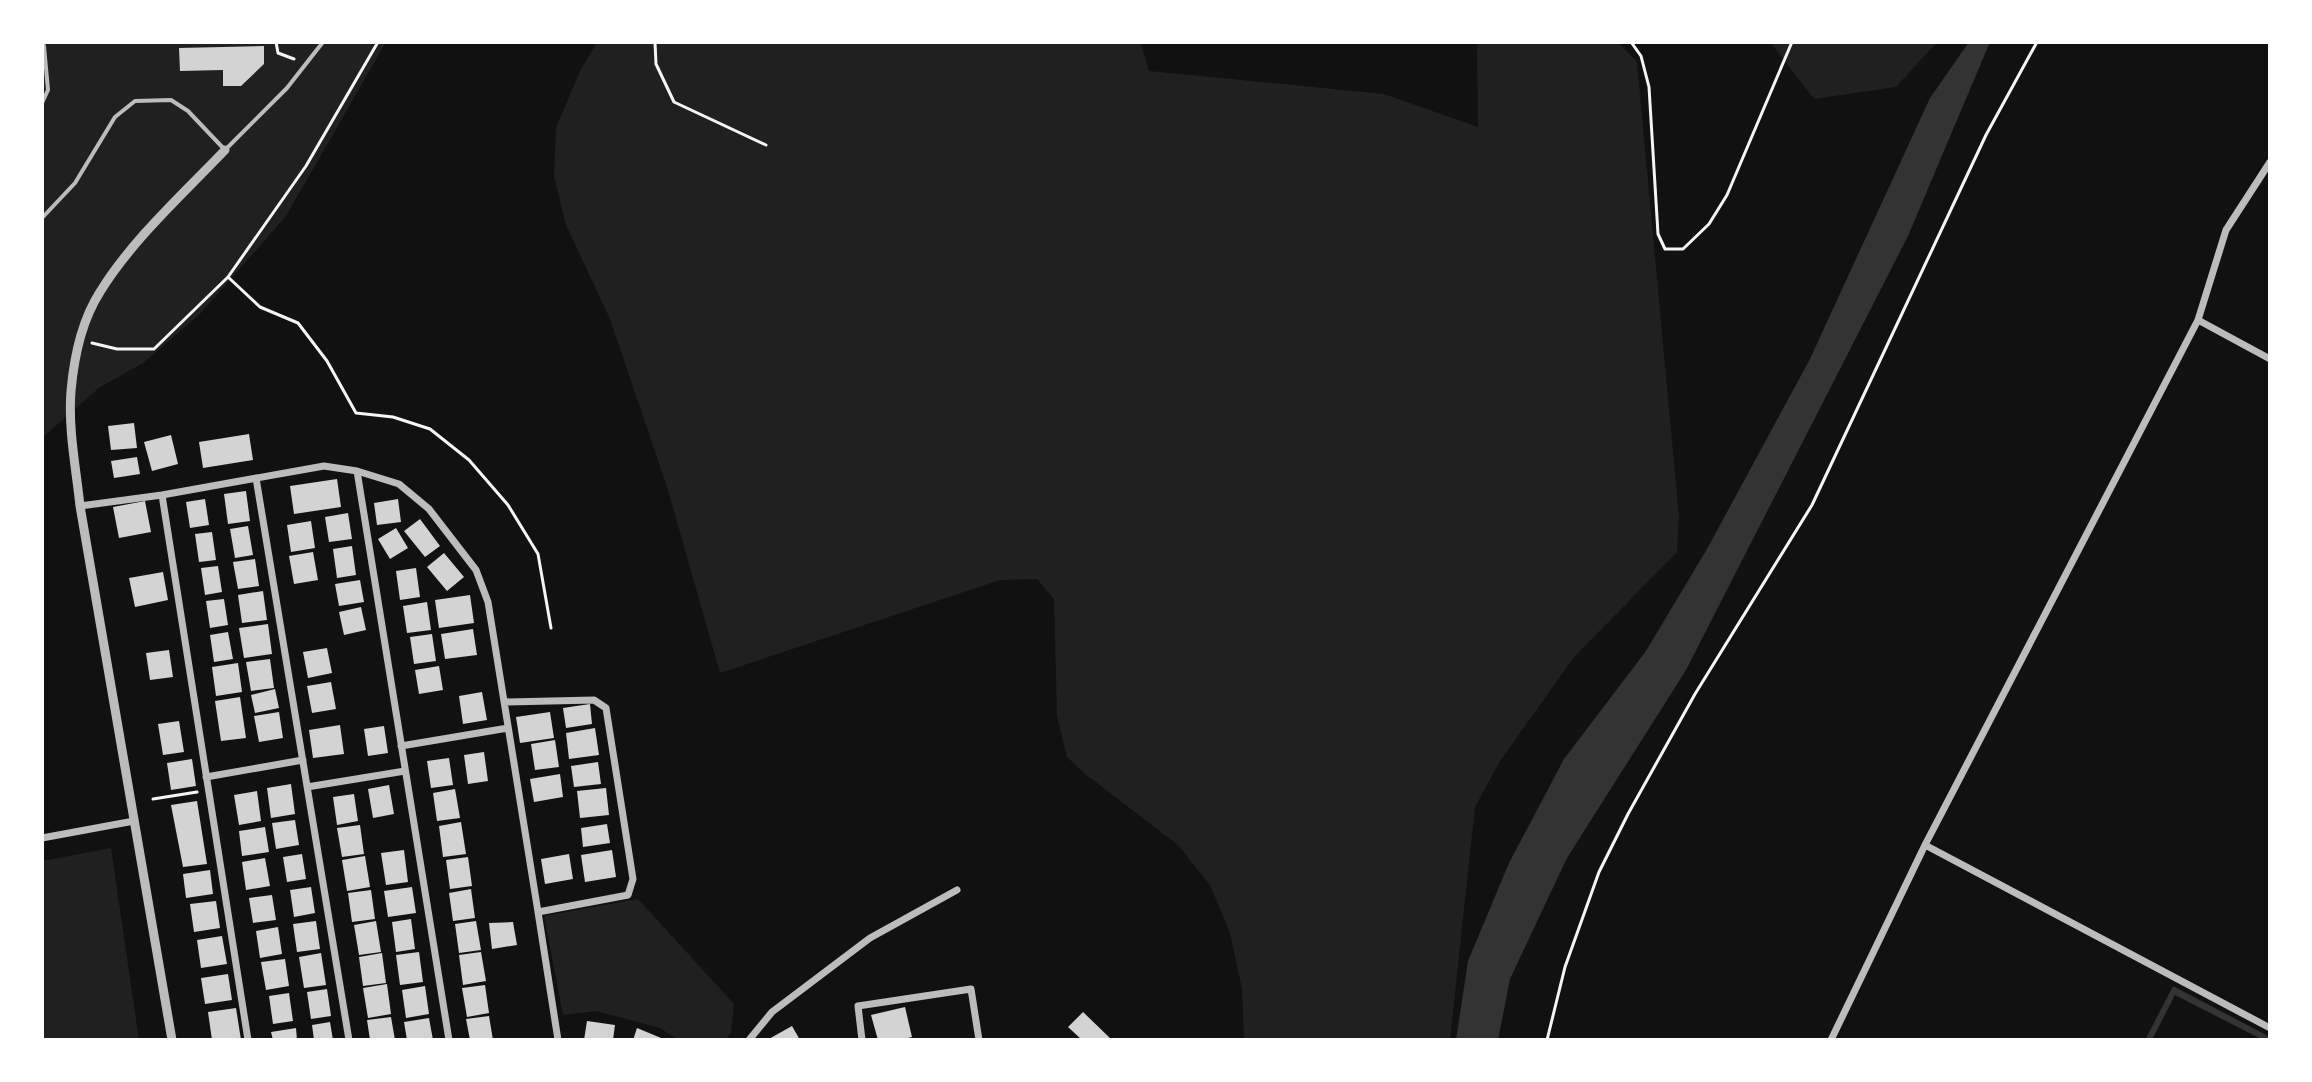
<svg xmlns="http://www.w3.org/2000/svg" width="2312" height="1082" viewBox="0 0 2312 1082" font-family="Commissioner,sans-serif">
<rect width="100%" height="100%" fill="#111"/>
<path fill="#202020" d="M42,42H386L286,216L199,315L143,363L100,387L42,438Z
M597,42H1140L1149,71L1384,94L1478,127L1477,42H1618L1637,62L1679,517L1677,552L1574,657L1500,761L1475,807L1450,1040H1244L1242,989L1230,933L1210,885L1178,845L1084,773L1067,757L1057,716L1054,599L1037,579L1000,580L720,673L668,490L610,319L566,225L554,176L556,128L580,71Z
M1770,42H1937L1896,87L1814,99Z
M111,848L139,1040H42V861Z
M638,899L734,1004L731,1033L725,1040H678L660,1028L596,1011L563,1015L544,916Z"/>
<path fill="#333" d="M1969,42H1990L1908,236L1686,670L1567,858L1510,979L1498,1040H1456L1468,961L1509,863L1564,759L1646,651L1707,549L1810,359L1930,98Z
M2173,986L2270,1037V1040H2263L2175,995L2152,1040H2145Z"/>
<path fill="#d3d3d3" d="M264,46V64L241,86H223V70L180,71L179,48Z
M134,423L137,448L111,450L108,426Z
M249,434L253,460L203,468L199,442Z
M171,435L178,464L152,471L144,442Z
M137,457L140,474L114,478L111,461Z
M337,479L341,507L294,514L290,486Z
M246,491L250,521L228,524L224,494Z
M205,499L209,525L190,528L186,502Z
M398,499L401,522L377,525L374,503Z
M145,501L151,532L119,538L113,507Z
M348,513L352,539L329,542L325,517Z
M420,519L440,546L425,557L404,531Z
M311,521L315,548L291,552L287,525Z
M248,526L253,555L235,558L230,529Z
M396,528L408,548L390,559L378,539Z
M212,532L216,560L199,562L195,534Z
M352,546L356,575L337,578L333,549Z
M313,552L318,580L294,584L289,556Z
M444,553L464,577L447,591L427,567Z
M255,559L259,586L238,589L233,562Z
M218,566L222,592L205,595L201,568Z
M416,568L420,597L400,600L396,571Z
M163,572L168,600L135,607L129,578Z
M360,580L364,602L339,606L335,584Z
M263,591L267,620L242,623L238,595Z
M470,595L474,623L439,628L435,600Z
M224,599L228,625L210,628L206,601Z
M427,602L431,630L407,633L403,606Z
M361,607L366,630L344,635L339,612Z
M268,624L272,654L244,658L239,628Z
M473,629L477,655L445,659L441,634Z
M228,632L233,659L214,662L210,635Z
M432,634L436,661L414,664L410,637Z
M327,648L332,673L308,678L303,652Z
M169,650L173,677L150,680L146,653Z
M270,659L274,688L251,691L246,662Z
M238,663L242,692L216,696L212,667Z
M439,666L443,690L419,694L415,670Z
M331,682L336,709L312,713L307,686Z
M275,689L279,708L255,713L251,695Z
M482,692L487,720L463,724L459,696Z
M240,697L246,738L221,741L215,701Z
M590,704L592,724L566,728L563,708Z
M279,712L283,738L259,742L254,716Z
M550,712L554,738L520,743L516,717Z
M179,721L184,752L163,755L158,724Z
M340,725L344,754L313,758L309,730Z
M384,726L388,753L368,756L364,729Z
M595,728L599,755L569,759L566,733Z
M555,740L559,767L535,770L531,744Z
M484,752L488,781L468,784L464,755Z
M449,758L453,785L431,788L427,761Z
M192,759L196,786L171,790L167,763Z
M598,762L601,784L574,787L571,766Z
M560,774L563,797L534,802L530,779Z
M291,784L295,814L271,818L267,788Z
M389,785L394,814L373,818L368,789Z
M606,788L609,815L580,818L577,791Z
M455,789L460,818L437,821L433,793Z
M257,791L261,821L239,825L234,795Z
M354,794L358,821L337,825L333,797Z
M197,801L207,864L183,867L171,805Z
M295,820L299,845L276,849L272,823Z
M461,822L466,854L443,857L439,826Z
M607,824L610,843L583,847L581,828Z
M360,825L364,854L342,857L337,828Z
M265,827L269,852L242,856L239,831Z
M404,850L408,882L386,885L381,853Z
M612,850L616,877L585,882L581,855Z
M302,854L306,879L287,882L283,857Z
M569,854L573,879L545,884L541,859Z
M365,856L370,887L347,891L342,860Z
M468,857L472,886L450,889L446,860Z
M265,858L270,886L246,890L242,862Z
M210,870L213,894L186,898L183,874Z
M311,887L315,913L294,917L290,890Z
M412,887L416,913L388,917L384,891Z
M471,889L475,918L453,921L449,893Z
M371,890L375,919L352,922L348,893Z
M272,895L276,920L253,923L249,898Z
M216,901L220,928L194,932L190,904Z
M411,919L415,949L396,952L392,922Z
M316,921L320,949L297,952L293,924Z
M376,921L381,952L359,955L354,925Z
M476,921L481,950L459,953L455,924Z
M513,922L517,945L492,949L489,923Z
M278,927L282,954L260,958L256,931Z
M222,936L227,964L201,968L197,940Z
M419,952L423,982L400,985L396,955Z
M481,952L486,981L463,985L459,955Z
M321,953L326,985L304,988L299,957Z
M382,953L386,983L363,986L359,957Z
M285,959L289,986L266,990L261,962Z
M228,974L232,1000L205,1004L201,978Z
M387,984L391,1014L368,1018L363,988Z
M485,985L489,1013L467,1017L462,988Z
M425,986L429,1014L406,1018L402,990Z
M327,989L331,1016L311,1019L307,992Z
M289,993L293,1021L273,1024L269,996Z
M905,1007L912,1037L900,1040H878L871,1015Z
M236,1008L241,1040H212L208,1012Z
M1083,1012L1110,1038L1108,1040H1082L1068,1027Z
M489,1016L493,1040H470L466,1019Z
M391,1017L395,1040H370L367,1020Z
M429,1018L433,1040H407L404,1022Z
M587,1021L615,1025L613,1040H584Z
M330,1022L333,1040H314L312,1025Z
M792,1026L800,1040H767Z
M296,1028L297,1040H273L271,1032Z
M637,1028L666,1040H633Z"/>
<g fill="none" stroke-linecap="round" stroke-linejoin="round">
<path stroke="#f5f5f5" stroke-width="3" d="M276,42L278,53L294,59
M655,42L656,64L674,102L766,145
M1631,42L1641,56L1649,87L1658,234L1665,249H1683L1709,224L1727,195L1792,42
M228,277L260,307L298,323L327,361L356,413L393,417L430,429L469,460L508,505L538,554L551,628
M92,343L117,349H154L228,277L306,166L378,42
M153,799L197,792
M1547,1040L1565,967L1599,872L1628,814L1695,694L1812,505L1986,135L2037,42"/>
<path stroke="#bcbcbc" stroke-width="4" d="M42,44L44,46L48,90L42,103
M42,218L75,183L115,117L135,101L171,100L188,111L225,150L287,88L323,42"/>
<path stroke="#bcbcbc" stroke-width="7" d="M2198,320L2270,359
M357,471L449,1040
M256,478L349,1040
M162,495L248,1040
M80,506L162,495L324,466L357,471L399,484L429,509L476,570L488,602L538,912
M504,702L594,700L606,708L633,879L628,895L538,912L558,1040
M401,746L508,728
M206,777L303,760
M307,787L405,771
M42,838L134,821
M1925,845L2270,1028
M749,1040L772,1012L870,938L957,890
M862,1040L858,1006L971,989L979,1040
M1831,1040L1925,845L2198,320L2226,230L2270,162"/>
<path stroke="#bcbcbc" stroke-width="9" d="M172,1040L80,506C76,468 68,429 71,391C74,357 82,320 100,292C131,241 184,193 225,150"/>
</g>
<rect width="2312" height="1082" fill="none" stroke="#ffffff" stroke-width="88"/>
</svg>
